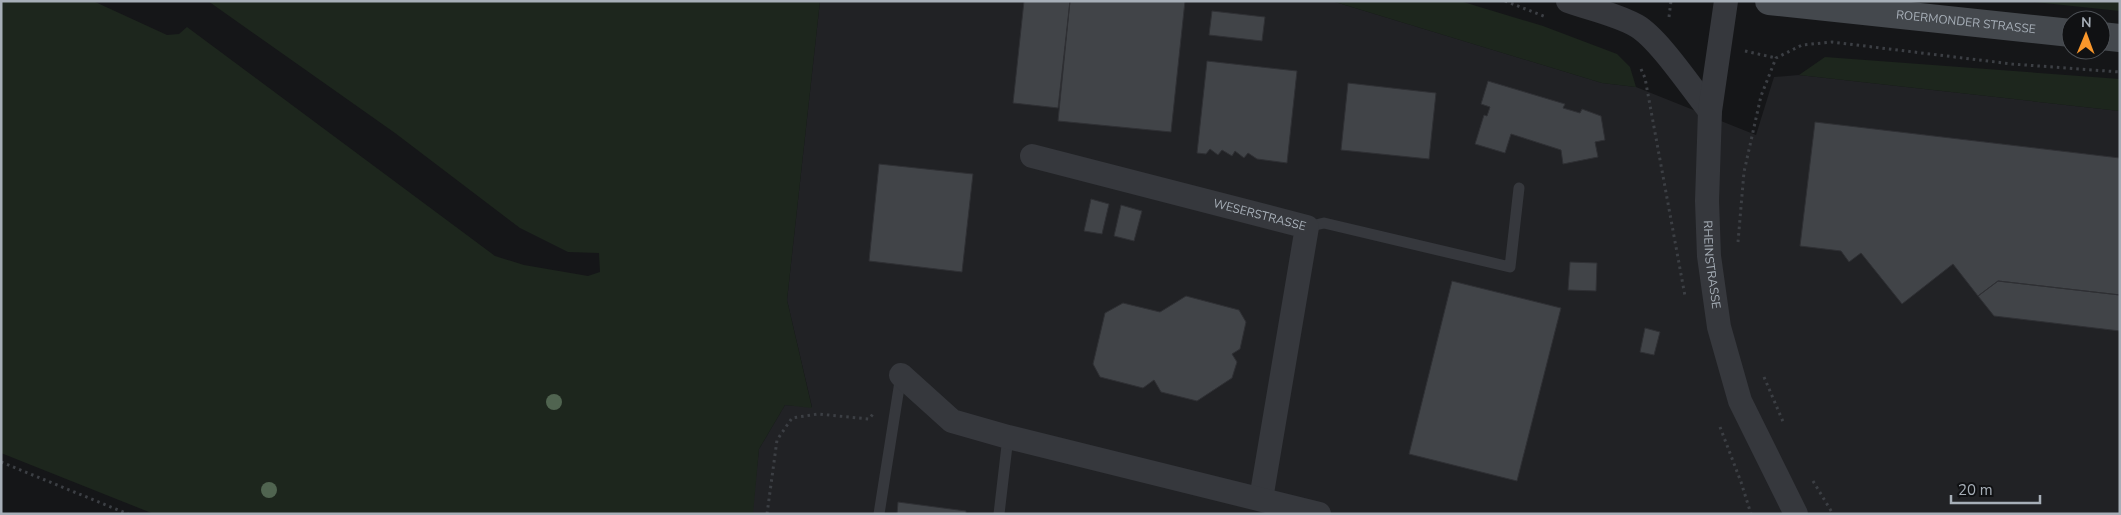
<svg xmlns="http://www.w3.org/2000/svg" width="2121" height="515" viewBox="0 0 2121 515" font-family="'Nunito Sans',sans-serif">
<rect width="100%" height="100%" fill="#151618"/>
<path fill="#212225" d="M820,1H1332L1602,83L1636,87L1756,135L1774,77L1799,75L2120,111V514H752L759,449L785,405L812,407L787,300Z"/>
<path fill="#1d261d" d="M1,1H93L167,35L179,34L187,27L495,256L524,265L588,276L600,272L599,253L568,252L520,228L395,133L208,1H820L787,300L812,408L785,405L759,449L753,514H154L1,453Z
M1332,1H1460L1543,26L1617,54L1630,67L1636,87L1602,83Z
M2026,1H2120V11Z
M1825,57L2120,79V111L1799,75Z"/>
<path fill="#414448" stroke="#2f3034" d="M1024,1H1070L1058,108L1013,103Z
M1070,1H1185L1171,132L1058,121Z
M1212,11L1265,17L1262,41L1209,35Z
M1207,61L1297,71L1287,163L1257,159L1248,153L1244,158L1235,151L1232,156L1222,150L1218,155L1210,149L1206,154L1197,153Z
M1488,81L1565,104L1563,108L1580,113L1582,109L1601,116L1605,140L1595,142L1598,157L1563,164L1561,150L1511,134L1505,153L1475,144L1484,115L1487,116L1490,107L1481,104Z
M1348,83L1436,93L1429,159L1341,150Z
M1815,122L2120,158V295L1998,281L1978,296L1953,264L1902,304L1861,253L1849,262L1841,251L1800,246Z
M879,164L973,174L962,272L869,261Z
M1091,199L1109,204L1102,234L1084,231Z
M1121,205L1142,211L1134,241L1114,236Z
M1570,262L1597,263L1596,291L1568,290Z
M1452,281L1561,308L1517,481L1409,454Z
M1998,281L2120,295V331L1994,316L1978,296Z
M1186,296L1239,310L1246,322L1240,349L1232,354L1237,362L1232,378L1197,401L1161,392L1154,380L1143,388L1100,377L1093,364L1105,313L1123,303L1160,312Z
M1645,328L1660,332L1654,355L1640,352Z
M898,502L966,511V514H897Z"/>
<g fill="none" stroke-linecap="round" stroke-linejoin="round">
<path stroke="#3c3f44" stroke-width="3" stroke-dasharray="2.5 4" stroke-linecap="butt" d="M1505,1L1546,17
M1669,17L1671,1
M1745,51L1776,58
M1641,69L1645,78L1685,296
M1738,242L1744,172L1761,96L1776,58L1802,45L1832,42L2012,64L2120,72
M1764,377L1784,424
M1720,427L1741,482L1751,514
M1,462L128,514
M1813,481L1833,514
M767,514L777,440L792,418L818,414L869,419L873,414"/>
<path stroke="#36383d" stroke-width="11" d="M1307,227L1324,223L1510,267L1519,188
M879,514L901,375
M999,514L1008,437"/>
<g stroke="#36383d" stroke-width="24">
<path d="M1568,1C1590,9 1616,14 1637,26C1659,39 1692,89 1710,111"/>
<path id="s1" d="M1726,1L1710,111L1707,201L1709,256L1719,327L1740,401L1796,514"/>
<path id="s2" d="M1032,156L1307,227L1261,499"/>
<path d="M901,375L952,421L1008,437L1319,514"/>
</g>
<g stroke="#44484d" stroke-width="28">
<path id="s3" d="M1769,1L2071,33"/>
<path d="M2101,36L2120,38"/>
</g>
</g>
<g fill="#506450">
<circle cx="554" cy="402" r="8"/>
<circle cx="269" cy="490" r="8"/>
</g>
<g text-anchor="middle" stroke-width="4" stroke-linejoin="round" paint-order="stroke">
<g font-size="12" fill="#a7afb8" stroke="#101113">
<text dy="4" stroke="none"><textPath href="#s3" startOffset="198">ROERMONDER STRASSE</textPath></text>
<text dy="4" stroke="none"><textPath href="#s2" startOffset="235">WESERSTRASSE</textPath></text>
<text dy="4" stroke="none"><textPath href="#s1" startOffset="265">RHEINSTRASSE</textPath></text>
</g>
</g>
<rect width="2121" height="515" fill="none" stroke="#a7afb8" stroke-width="5"/>
<g transform="translate(2086 35) rotate(1)"><circle r="24" fill="#101113" stroke="#4c5055"/>
<path d="M0-4L9 19L0 12L-9 19Z" fill="#fa972b"/>
<text y="-8" font-size="14" font-weight="bold" text-anchor="middle" fill="#a7afb8">N</text>
</g>
<path d="M1951 495v8h89v-8" fill="none" stroke="#a7afb8" stroke-width="2.5"/>
<text x="1958" y="495" font-size="15" fill="#a7afb8" stroke="#101113" stroke-width="4" paint-order="stroke">20 m</text>
</svg>
